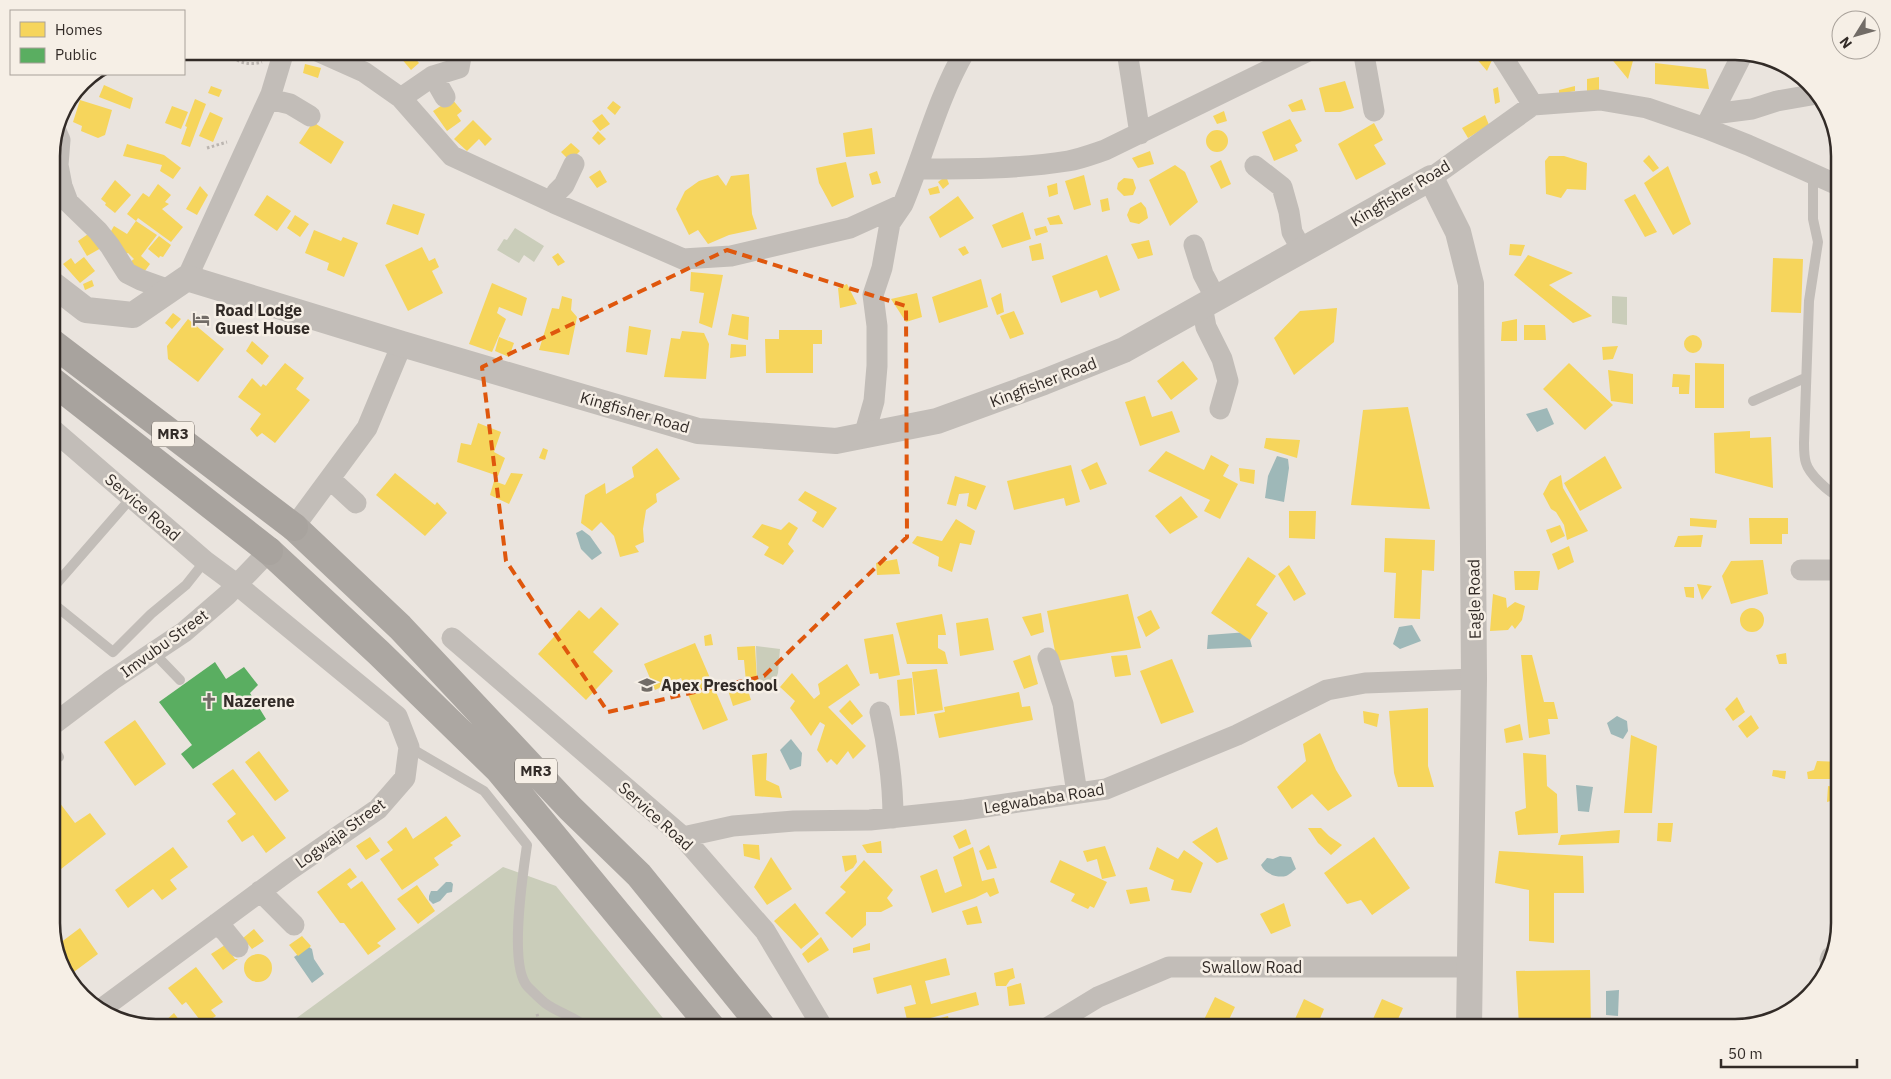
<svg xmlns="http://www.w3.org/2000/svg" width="1891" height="1079" viewBox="0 0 1891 1079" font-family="'IBM Plex Sans',sans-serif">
<rect width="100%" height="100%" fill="#eae4de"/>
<path fill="#cacdba" d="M515,228L544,246L534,262L524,255L519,263L497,250L504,239L507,240Z
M1612,296L1627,297V325L1612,323Z
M756,646L780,649L778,673L773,687L757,681Z
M503,867L556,886L671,1028H283Z"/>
<path fill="#9eb8b8" d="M1547,408L1554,424L1537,432L1526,414Z
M1277,456L1288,459L1289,468L1284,502L1265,498L1268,476Z
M582,530L590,536L602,553L592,560L581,549L576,533Z
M1412,625L1421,641L1400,649L1393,644L1399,627Z
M1248,632L1252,647L1207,649L1208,635Z
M1617,716L1627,721L1628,731L1623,739L1611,734L1607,723Z
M791,739L802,753L801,766L790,770L780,750Z
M1576,785L1593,787L1589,812L1578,811Z
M1280,856L1291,857L1296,869C1293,871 1289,875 1286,876C1277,878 1265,874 1261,865L1267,858L1273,859Z
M446,882H451L453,884L452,892L447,893L440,901L433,904L429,900V896L431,891H437Z
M309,947L312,949L314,959L324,974L312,983L294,957Z
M1619,990L1618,1016L1606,1015V991Z"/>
<path fill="#f6d55c" d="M395,51H409L419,63L411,70Z
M422,51H440L431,60Z
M874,51H905V52L876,58Z
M1470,51H1485L1492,60L1487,71Z
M1605,51H1629L1634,57L1628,79Z
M1655,63L1706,69L1709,89L1655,84Z
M305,64L321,68L318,78L303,73Z
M1599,77V92L1587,91V79Z
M1345,81L1354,108L1340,112H1325L1319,88Z
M104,85L133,98L130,109L99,97Z
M211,86L222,90L219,97L208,93Z
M1575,86V91L1559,94V90Z
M1498,87L1500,102L1495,104L1493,89Z
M195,99L206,104L190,147L181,144L187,127L185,126Z
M452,99L462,111L457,115L461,121L447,131L433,111Z
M1302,99L1306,110L1292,112L1288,105Z
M80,100L112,110L105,135L98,138L81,131L82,126L73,122Z
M613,101L621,107L615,115L607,108Z
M172,106L188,112L181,129L165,123Z
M1224,111L1227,121L1217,124L1213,116Z
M210,112L223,118L213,142L199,136Z
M602,114L610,124L600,131L592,121Z
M1485,115L1489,125L1468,138L1462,128Z
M1290,119L1302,141L1295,145L1298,151L1274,161L1262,132Z
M473,120L492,139L485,146L479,139L467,151L454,139Z
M313,122L344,142L331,164L299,143Z
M1374,123L1383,140L1374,145L1386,164L1356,180L1338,144Z
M872,128L875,154L846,157L843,133Z
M1206 141a11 11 0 1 1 22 0a11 11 0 1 1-22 0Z
M598,131L606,139L599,145L592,138Z
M571,143L580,151L570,161L561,152Z
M127,144L164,155L181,168L173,179L160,171L162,165L123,156Z
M1150,151L1154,164L1138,168L1132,158Z
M1649,155L1659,168L1653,172L1643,161Z
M1549,156H1564L1587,163L1586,190L1567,189L1561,198L1546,194L1545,161Z
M1221,160L1231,184L1221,189L1210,166Z
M846,162L854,197L832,207L819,183L816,168Z
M1175,165L1185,172L1198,202L1170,226L1149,180Z
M1668,166L1691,224L1673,235L1644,183Z
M600,170L607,182L597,188L589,177Z
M877,171L881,183L872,185L869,174Z
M749,174L752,214L757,229L729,235L708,244L698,230L689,235L676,209L685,191L699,181L718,175L726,186L731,176Z
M1084,175L1091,205L1074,210L1065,181Z
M946,176L949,184L943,189L938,182Z
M1124,178L1133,179L1136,188L1133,195L1124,196L1117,189L1118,183Z
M115,180L131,195L115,213L105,205L106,203L101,199Z
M51,182L61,202L51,210Z
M1057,183L1058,194L1049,197L1047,186Z
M158,184L171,195L165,202L169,204L162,209L183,227L171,242L138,218L136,221L157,235L141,256L150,264L142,275L130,262L134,259L128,253L123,255L108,236L114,226L127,234L136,221L127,214L143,193L149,197Z
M200,186L208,195L197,215L186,209Z
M938,186L940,193L930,195L928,189Z
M1635,194L1657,232L1645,237L1624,200Z
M267,195L291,211L277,231L254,215Z
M958,196L974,218L940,238L929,217Z
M1108,198L1110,210L1102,212L1100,200Z
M1141,202L1146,208L1148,218L1139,224L1130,222L1127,215L1130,208Z
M393,204L425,214L418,235L386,224Z
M1023,212L1031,239L1002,248L992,225Z
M295,215L309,224L300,237L287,228Z
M1059,215L1063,224L1050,225L1047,218Z
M1046,226L1048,232L1036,236L1034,229Z
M314,230L341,241L343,237L358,243L344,277L327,270L329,263L305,253Z
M91,232L103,247L87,256L78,241Z
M159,236L171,245L163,257L160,256L159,258L148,249Z
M1149,240L1153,255L1138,259L1131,244Z
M1041,243L1044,259L1032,261L1029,246Z
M1510,244L1525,245L1521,256L1509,255Z
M965,246L969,253L963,256L958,249Z
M422,247L429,261L435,258L439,267L432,271L443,293L408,311L385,265Z
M558,253L565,262L558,266L552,257Z
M1107,255L1120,290L1100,298L1097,290L1061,303L1052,276Z
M1528,255L1573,273L1549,285L1592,316L1573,323L1514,275Z
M84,257L95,271L80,283L63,264L71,258L75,264Z
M1773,258L1803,259L1801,313L1771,312Z
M691,272L723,275L712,328L699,323L704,293L690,291Z
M981,279L988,307L939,323L932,297Z
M92,280L94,286L85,290L83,284Z
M492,283L527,298L522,316L499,307L497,313L506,319L492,352L469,344Z
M847,284L857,304L840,308L838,288Z
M917,293L922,317L906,322L891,299Z
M1001,293L1004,312L997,315L991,298Z
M562,296L572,299L571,310L577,317L569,355L539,350L552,308L559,309Z
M1337,308L1334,342L1294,375L1274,338L1300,311Z
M1014,311L1024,334L1010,339L1000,316Z
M173,313L181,319L172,329L165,323Z
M732,314L749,317L748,340L728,335Z
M188,319L224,349L198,382L168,359L167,346Z
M1517,319V341H1501L1502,322Z
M1524,325H1545L1546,340H1524Z
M629,326L651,330L647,355L626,352Z
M779,330H822V344H813V373H766L765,339H779Z
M682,331L704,333L709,344L706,379L664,377L671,338L680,339Z
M1684 344a9 9 0 1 1 18 0a9 9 0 1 1-18 0Z
M499,337L514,343L509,357L495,351Z
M252,341L269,356L262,365L246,351Z
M731,344L746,345V356L730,358Z
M1618,346L1613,359L1603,360L1602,347Z
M1183,361L1198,379L1171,400L1157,381Z
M285,363L304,378L296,389L310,400L275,443L262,433L257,437L250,429L261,414L238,397L252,378L261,387L263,384L266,386Z
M1569,363L1613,405L1585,430L1543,389Z
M1695,363L1724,364V408H1695Z
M1608,370L1633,374V404L1611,401Z
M1673,374L1690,375L1689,394H1679V387H1672Z
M1145,396L1152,417L1172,411L1180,432L1140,446L1125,402Z
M1408,407L1430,509L1351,505L1363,410Z
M478,423L501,432L494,452L505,458L498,476L457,462L461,443L471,445Z
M1750,431V438L1771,437L1773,488L1715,473L1714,433Z
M1266,438L1300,440L1297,458L1264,448Z
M543,448L548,450L545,460L539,458Z
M657,448L680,479L656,494L657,502L646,510L643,529L644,542L635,546L639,552L620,557L614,536L601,522L592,531L581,523L585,495L605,483L606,494L634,477L632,467Z
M1166,451L1204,470L1211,455L1229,465L1223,476L1238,484L1220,519L1204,511L1210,500L1148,471Z
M1605,456L1622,488L1580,511L1564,483Z
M1097,462L1107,484L1090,490L1081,470Z
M1071,465L1080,502L1066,506L1064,498L1014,510L1007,481Z
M1239,468L1255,470L1254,484L1240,481Z
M395,473L435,505L437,502L447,513L425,536L376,495Z
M511,473L523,474L509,504L490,495L494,481L505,485Z
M1561,475L1563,488L1588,531L1567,540L1564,525L1556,512L1551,509L1543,494L1550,481Z
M955,476L986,486L976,510L967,506L969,493L959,494L956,506L947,504Z
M805,491L837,508L823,528L812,521L817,512L798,500Z
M1181,496L1198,517L1170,534L1155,516Z
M1289,511H1316L1315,539L1289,538Z
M1690,518L1717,520L1716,528L1690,526Z
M1749,518H1788V534H1782V544H1750Z
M956,519L975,531L971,545L960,543L952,572L938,566L939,557L912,543L917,536L942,541Z
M789,522L798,528L788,544L794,551L783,565L764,555L769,547L752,537L762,524L781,530Z
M1560,525L1565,536L1551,543L1546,530Z
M1703,535L1701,547H1674L1678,536Z
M1385,538L1435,540L1434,571L1422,570L1420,619L1394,618L1396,573L1384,572Z
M1569,546L1574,562L1558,570L1552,554Z
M1248,557L1276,576L1256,605L1268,613L1250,640L1211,613Z
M897,559L900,574L877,575L876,563Z
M1763,560L1768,594L1731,604L1722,576L1731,561Z
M1289,565L1306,594L1294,601L1278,574Z
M1514,571H1540L1538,590H1515Z
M1697,584L1712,586L1702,600Z
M1684,587H1694V598L1686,597Z
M1128,594L1141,648L1057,661L1047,611Z
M1493,594L1506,598L1507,608L1515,602L1525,606L1522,620L1515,629L1512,625L1508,630L1490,631Z
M601,607L619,624L593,652L613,671L586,700L538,654L579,610L589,619Z
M1740 620a12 12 0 1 1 24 0a12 12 0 1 1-24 0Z
M1151,610L1160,628L1146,637L1137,617Z
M1041,613L1044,632L1031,636L1022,617Z
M942,614L946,635H938V648L945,652L948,664H907L896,623Z
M988,618L994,650L960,656L956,623Z
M711,634L713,645L705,646L704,636Z
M893,634L900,675L879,679L878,673L870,674L864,639Z
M695,643L728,720L703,730L681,678L655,690L644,664Z
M755,646L757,681L746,682L744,660H738L737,647Z
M1786,653L1787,664H1779L1776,655Z
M1030,655L1038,684L1024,689L1013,661Z
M1127,655L1131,675L1115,677L1111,656Z
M1521,655H1532L1544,702H1554L1558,719H1548L1550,734L1529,738Z
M1172,659L1194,712L1161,724L1140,671Z
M847,664L860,685L828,707L866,746L853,759L848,751L837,765L831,759L827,763L817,750L825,725L820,722L811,736L790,708L795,701L780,687L792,673L814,699L820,694L818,684Z
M937,669L943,710L917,714L912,672Z
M912,678L915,715L900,716L897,680Z
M746,684L751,700L733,706L728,690Z
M1019,692L1022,707L1030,706L1033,720L939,738L934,714L945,712L944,707Z
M1737,697L1745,712L1733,721L1725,709Z
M850,700L863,716L852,725L839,711Z
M1428,708V766L1434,787H1398L1394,773L1389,711Z
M1363,711L1379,714L1377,727L1364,723Z
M1751,715L1759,728L1747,738L1738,726Z
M135,720L166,764L135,786L104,742Z
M1520,724L1523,740L1506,743L1504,729Z
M1320,733L1336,770L1352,796L1328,811L1312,794L1292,809L1277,787L1306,761L1303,744Z
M1631,735L1657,746L1652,813H1624Z
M259,751L289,791L275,801L245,762Z
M767,753L766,780L779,786L782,798L755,796L752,755Z
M1523,753L1546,755L1547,786L1557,794L1558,833L1518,835L1515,812L1526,808Z
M1817,761L1840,762V779H1808L1807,772L1814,770Z
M233,769L286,838L266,853L253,835L242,842L227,821L236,814L212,784Z
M1773,770L1786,771L1785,779L1772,776Z
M51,786L61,800L59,802L75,823L90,813L106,834L61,869L51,856Z
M1828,786L1840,788V808H1836L1838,799L1827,802Z
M446,816L461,836L450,843L453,845L434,858L439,865L402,890L380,859L393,850L387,842L406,827L413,839Z
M1658,823H1673L1671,842L1657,841Z
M1217,827L1228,859L1217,863L1192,842Z
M1308,828H1321L1329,836L1342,845L1331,855L1318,843Z
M966,829L971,844L959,849L953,836Z
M1620,830L1619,843L1558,845L1561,835Z
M370,837L380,851L366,860L356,846Z
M1374,837L1410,888L1372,915L1361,900L1347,904L1324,873Z
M881,841L882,853H867L862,845Z
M743,844L759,845L760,860L744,856Z
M989,845L997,868L987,870L979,851Z
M1105,846L1116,876L1102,879L1097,859L1087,862L1083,851Z
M173,847L188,867L170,880L177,889L162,900L153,889L128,908L115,890Z
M973,847L982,881L994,878L999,893L990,897L987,892L975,898L932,913L920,876L937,869L945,893L962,886L953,857Z
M1157,847L1178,859L1184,850L1203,863L1191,893L1171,890L1174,880L1149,869Z
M1499,851L1583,856L1584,893H1554V943L1529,941V890L1495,883Z
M856,855L857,862L853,868L845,872L842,856Z
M771,857L792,889L767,905L754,887Z
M864,860L893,890L887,898L893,906L881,912H866V925L852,938L825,913L846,892L840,887Z
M1060,860L1107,882L1094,908L1090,906L1088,909L1071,901L1075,894L1050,882Z
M350,868L357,877L347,884L351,889L362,881L396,929L377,943L381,946L368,955L344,923H340L317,892Z
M417,885L435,911L418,924L397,899Z
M1147,887L1150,901L1130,904L1126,890Z
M51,899L60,913L51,918Z
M795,903L819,934L801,949L774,921Z
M1284,903L1291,926L1271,934L1260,914Z
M977,906L982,923L967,925L962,911Z
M80,928L98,954L67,977L56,946Z
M254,929L264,941L252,949L243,938Z
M302,936L311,946L298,956L289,945Z
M821,937L829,950L808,963L802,954Z
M870,943V950L853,953V948Z
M225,945L235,959H238L223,970L211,954Z
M244 968a14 14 0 1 1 28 0a14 14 0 1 1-28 0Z
M946,958L950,975L925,981L931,1004L976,992L979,1005L908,1024L904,1007L916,1004L911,985L877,994L873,978Z
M196,967L223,1002L211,1010L216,1016L203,1024L186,1002L182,1005L168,988Z
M1013,968L1015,978L1010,980L1006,986H996L994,973Z
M1590,970L1591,1028L1519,1026L1516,971Z
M1021,983L1025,1004L1009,1006L1007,987Z
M1215,997L1235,1007L1225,1028H1200Z
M1304,999L1324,1009L1316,1028H1291Z
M1382,999L1403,1008L1394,1028H1369Z
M174,1013L185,1028H167L163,1023Z
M948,1016L951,1028H905V1027Z
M1743,1023L1744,1026L1735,1028H1695V1024Z"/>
<path fill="#5aae61" d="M215,662L226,679L244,667L258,685L250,693L266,719L193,769L181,754L192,745L159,702Z"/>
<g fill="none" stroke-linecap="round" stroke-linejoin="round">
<path stroke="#bbb5b0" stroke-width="3" stroke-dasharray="2.5 2.5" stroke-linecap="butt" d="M233,57C241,64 252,65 262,62
M207,148L227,142
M537,1014L541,1028"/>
<path stroke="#c2bdb8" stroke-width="10" d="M1813,175V219L1818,242L1809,301L1804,443C1804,449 1804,457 1806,463C1809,474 1829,493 1840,497
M1753,401L1805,378
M51,590L132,497
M51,602L113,652L151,614L186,585L205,561
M153,652L180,680
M51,744L59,757
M409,747L484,791L527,845C523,873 508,967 528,987C533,992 539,998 545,1003C558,1013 575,1016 587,1028"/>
<path stroke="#c2bdb8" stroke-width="21" d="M317,51L364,72L401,98L452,156L554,203L683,259L731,256L850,228L903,204C924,154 937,99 965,51
M1127,51L1140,134
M1499,51L1533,105
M1364,55L1374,111
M433,76L445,97
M401,98L433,76L459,68L462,51
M269,99L290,104L310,116
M1713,114L1752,109L1777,101L1817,94
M1708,122L1743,53
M56,131L60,140L58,165L62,186L68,202L98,231L110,246L127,273L141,280L169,290
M1255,166L1282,187L1289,212L1292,232L1302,250
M918,169C968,169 1018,169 1068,161C1080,159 1093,154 1105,150L1308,51
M1431,178L1533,105L1600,100L1647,108L1705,128L1748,145L1840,186
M554,203L557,192L564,185L574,164
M1194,245L1203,274L1216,299
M187,278L271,94L284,51
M1202,306L1206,327L1222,359L1228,381L1220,409
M51,428L205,561L236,584L397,716L409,747L405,778L378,809L288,871L100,1010
M864,436L874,401L877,366V326L873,295L882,268L890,223L903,204
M330,479L356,503
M294,527L367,428L402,344
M1801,570H1840
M452,638L683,837L765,931L823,1028
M1048,658L1063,704L1077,793
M880,712C888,747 893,781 893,818
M51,726L112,680L184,632L227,595L269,551
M683,837L733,826L794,821L870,820L965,810L1106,789L1237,735L1327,690L1365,683L1474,679
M260,891L294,925
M216,924L225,931L238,947
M1830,960L1831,957
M1047,1028L1098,997L1169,967H1471"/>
<path stroke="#c2bdb8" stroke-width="26" d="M51,283L86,310L133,315L187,278L402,344L698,431L836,441L937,421L1044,382L1124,350L1431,178L1458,232L1471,284L1474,679L1469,1028"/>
<path stroke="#aca7a2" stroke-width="28" d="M294,527L400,627L570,808L639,875L763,1028
M269,551L379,653L499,770L712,1028"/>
<path stroke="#a8a39e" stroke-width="28" d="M51,342L294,527
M51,380L269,551"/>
</g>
<path fill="none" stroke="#df570d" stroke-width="4" stroke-dasharray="10 6" stroke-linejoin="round" d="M727,250L906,306L907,537L764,676L608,712L506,561L482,367Z"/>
<defs>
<g id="hotel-bare" transform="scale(1.35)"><path d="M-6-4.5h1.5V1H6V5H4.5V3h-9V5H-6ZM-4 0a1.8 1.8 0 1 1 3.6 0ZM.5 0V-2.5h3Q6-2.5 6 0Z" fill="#726c67" stroke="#f6efe6" stroke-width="2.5" paint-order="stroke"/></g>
<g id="school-bare" transform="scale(1.35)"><path d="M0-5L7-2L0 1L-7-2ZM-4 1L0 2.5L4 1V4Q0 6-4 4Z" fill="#726c67" stroke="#f6efe6" stroke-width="2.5" paint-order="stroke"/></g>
<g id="church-bare" transform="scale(1.35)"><path d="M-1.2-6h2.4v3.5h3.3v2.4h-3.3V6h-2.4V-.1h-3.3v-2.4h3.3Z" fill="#726c67" stroke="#f6efe6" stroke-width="2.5" paint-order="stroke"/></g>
</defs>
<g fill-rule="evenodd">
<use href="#hotel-bare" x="201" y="319"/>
<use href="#school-bare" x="647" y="685"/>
<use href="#church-bare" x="209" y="701"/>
</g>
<g text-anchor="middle" stroke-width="5" stroke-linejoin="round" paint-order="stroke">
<g fill="#f6efe6" stroke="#6d6660" stroke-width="1">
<rect x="152" y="421.5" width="42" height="25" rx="4"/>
<rect x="515" y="758.5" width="42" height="25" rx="4"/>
</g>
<g font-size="15" font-weight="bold" fill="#322b27">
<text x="173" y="439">MR3</text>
<text x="536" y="776">MR3</text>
</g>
<g font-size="16" fill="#322b27" stroke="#f6efe6">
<text transform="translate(1400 193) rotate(-31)" y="6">Kingfisher Road</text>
<text transform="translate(1043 382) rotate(-21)" y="6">Kingfisher Road</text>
<text transform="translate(635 412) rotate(16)" y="6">Kingfisher Road</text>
<text transform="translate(143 507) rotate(41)" y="6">Service Road</text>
<text transform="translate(1474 599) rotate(-91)" y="6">Eagle Road</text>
<text transform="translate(164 643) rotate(-36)" y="6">Imvubu Street</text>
<text transform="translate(1044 798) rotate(-9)" y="6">Legwababa Road</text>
<text transform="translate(656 816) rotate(42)" y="6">Service Road</text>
<text transform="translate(340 833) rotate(-36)" y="6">Logwaja Street</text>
<text x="1252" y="973">Swallow Road</text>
</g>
<g font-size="16" font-weight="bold" fill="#322b27" stroke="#f6efe6" text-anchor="start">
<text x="215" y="316">Road Lodge<tspan x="215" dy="18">Guest House</tspan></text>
<text x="661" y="691">Apex Preschool</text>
<text x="223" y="707">Nazerene</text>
</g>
</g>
<path d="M0 0H1891V1079H0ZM156 60H1735A96 96 0 0 1 1831 156V923A96 96 0 0 1 1735 1019H156A96 96 0 0 1 60 923V156A96 96 0 0 1 156 60Z" fill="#f6efe6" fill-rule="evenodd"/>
<path fill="none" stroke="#322b27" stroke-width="2.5" d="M156 60H1735A96 96 0 0 1 1831 156V923A96 96 0 0 1 1735 1019H156A96 96 0 0 1 60 923V156A96 96 0 0 1 156 60Z"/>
<rect x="10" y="10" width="175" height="65" fill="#f6efe6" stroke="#a8a19a"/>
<rect x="20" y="22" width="25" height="15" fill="#f6d55c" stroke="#a8a19a"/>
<text x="55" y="35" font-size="15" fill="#322b27">Homes</text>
<rect x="20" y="48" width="25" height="15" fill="#5aae61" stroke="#a8a19a"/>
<text x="55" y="60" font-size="15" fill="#322b27">Public</text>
<g transform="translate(1856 35) rotate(233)"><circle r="24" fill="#f6efe6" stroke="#a8a19a"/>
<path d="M0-4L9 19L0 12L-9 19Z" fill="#726c67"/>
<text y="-8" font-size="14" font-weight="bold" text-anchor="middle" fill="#322b27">N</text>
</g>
<path d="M1721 1059v8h136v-8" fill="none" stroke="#322b27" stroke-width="2.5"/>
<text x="1728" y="1059" font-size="15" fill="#322b27" stroke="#f6efe6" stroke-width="4" paint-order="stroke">50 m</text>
</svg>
